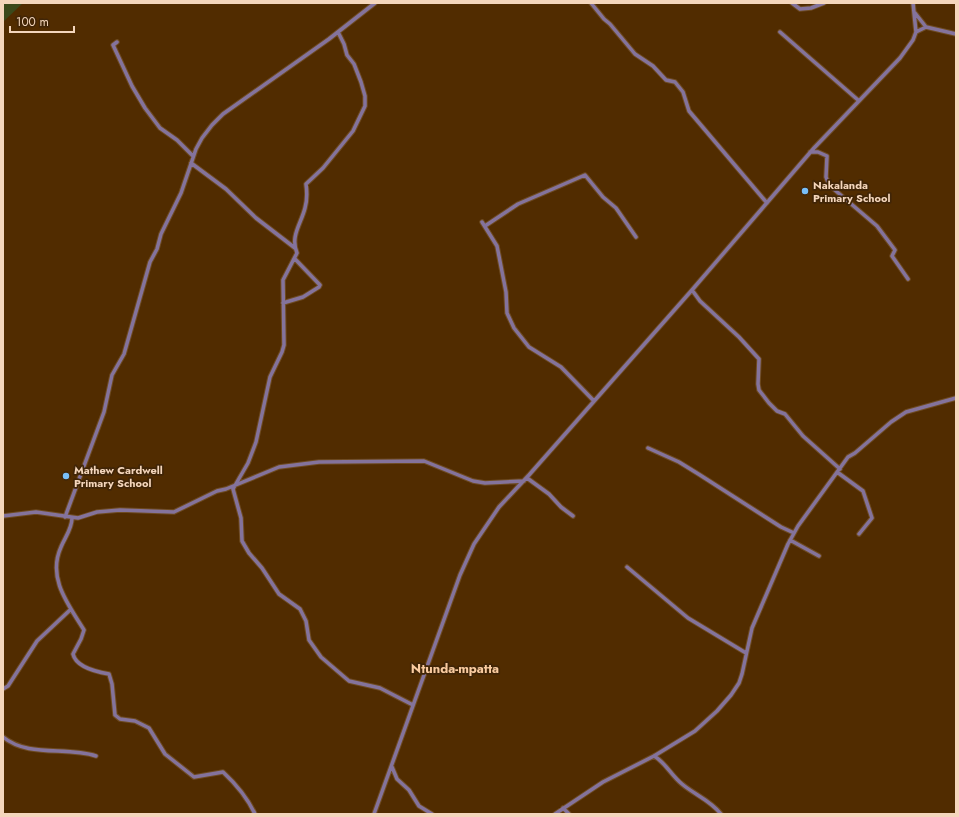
<svg xmlns="http://www.w3.org/2000/svg" width="959" height="817" viewBox="0 0 959 817" font-family="Jost,sans-serif">
<rect width="100%" height="100%" fill="#512c00"/>
<path fill="#3b491b" d="M3,3H23L3,22Z"/>
<g fill="none" stroke-linecap="round" stroke-linejoin="round">
<g stroke="#6e4b22" stroke-width="5.5">
<path id="street" d="M591,3L604,19L610,24L635,54L653,66L666,80L675,82L683,92L689,111L767,203
M792,3L800,9L811,8L824,3
M915,13L926,27L956,34
M338,32L344,44L347,55L354,64L361,82L365,96V106L353,131L323,168L306,184C307,191 307,201 305,208C301,224 290,236 297,253L283,280L284,345L282,352L270,377L256,442L248,463L233,489L241,518L242,541L249,553L262,568L279,594L300,609L306,621L309,640L321,657L349,681L380,688L413,705
M780,32L858,100
M916,32L926,27
M117,42L113,45L132,86L145,108L160,128L177,140L193,156
M810,152H818L827,156L826,177L829,185L877,226L895,250L892,256L908,279
M191,163L226,189L256,218L295,248
M482,222L497,246L506,292L507,313L514,328L529,347L561,367L594,401
M485,226L518,204L585,175L603,197L616,208L636,237
M692,290L700,301L739,337L759,359L758,384L759,390L769,403L777,411L785,414L803,436L840,469
M283,303L303,297L319,287L320,285L295,259
M648,448L679,462L700,475L781,527L794,533
M837,472L863,491L872,518L859,534
M527,478L549,494L561,507L573,516
M3,516L36,512L78,518L97,512L120,510L174,512L217,491L226,489L279,467L319,462L424,461L473,481L485,483L524,481
M65,517L104,412L112,375L124,354L150,262L157,249L161,234L181,193L196,149L202,138L212,125L223,114L329,39L375,3
M72,518C72,529 65,537 61,547C47,578 68,604 84,630L81,639L73,654C76,667 97,672 109,674L112,684L115,715L120,719L135,721L149,728L165,754L194,777L223,772C237,785 247,797 255,814
M790,540L819,556
M627,567L688,618L746,653
M3,689L8,686L37,641L70,610
M3,737C29,758 66,746 96,756
M654,756C665,762 671,775 682,784C695,795 710,800 721,814
M392,767L397,779L409,790L419,806L432,814
M563,808L569,814
M374,814L460,575L474,544L499,507L529,475L692,290L814,148L900,58L913,40L916,32L913,3
M555,814L603,782L654,756L695,731L717,711L731,695L739,683L742,674L752,628L788,544L798,526L848,457L855,453L891,422L906,412L956,398"/>
</g>
<use href="#street" stroke="#84739c" stroke-width="3.5"/>
</g>
<g fill="#79bff8" stroke="#402507" stroke-width="1.5">
<circle cx="805" cy="191" r="4"/>
<circle cx="66" cy="476" r="4"/>
</g>
<g text-anchor="middle" stroke-width="3.5" stroke-linejoin="round" paint-order="stroke">
<g font-size="11" font-weight="bold" fill="#f4d6bc" stroke="#402507" text-anchor="start">
<text x="813" y="189">Nakalanda<tspan x="813" dy="13">Primary School</tspan></text>
<text x="74" y="474">Mathew Cardwell<tspan x="74" dy="13">Primary School</tspan></text>
</g>
<g font-size="13" font-weight="bold" fill="#f9cba0" stroke="#402507">
<text x="455" y="673">Ntunda-mpatta</text>
</g>
</g>
<rect width="959" height="817" fill="none" stroke="#f4d6bc" stroke-width="8"/>
<path d="M10 26v6h64v-6" fill="none" stroke="#f4d6bc" stroke-width="2"/>
<text x="16" y="26" font-size="12" fill="#f4d6bc" stroke="#402507" stroke-width="3" paint-order="stroke">100 m</text>
</svg>
